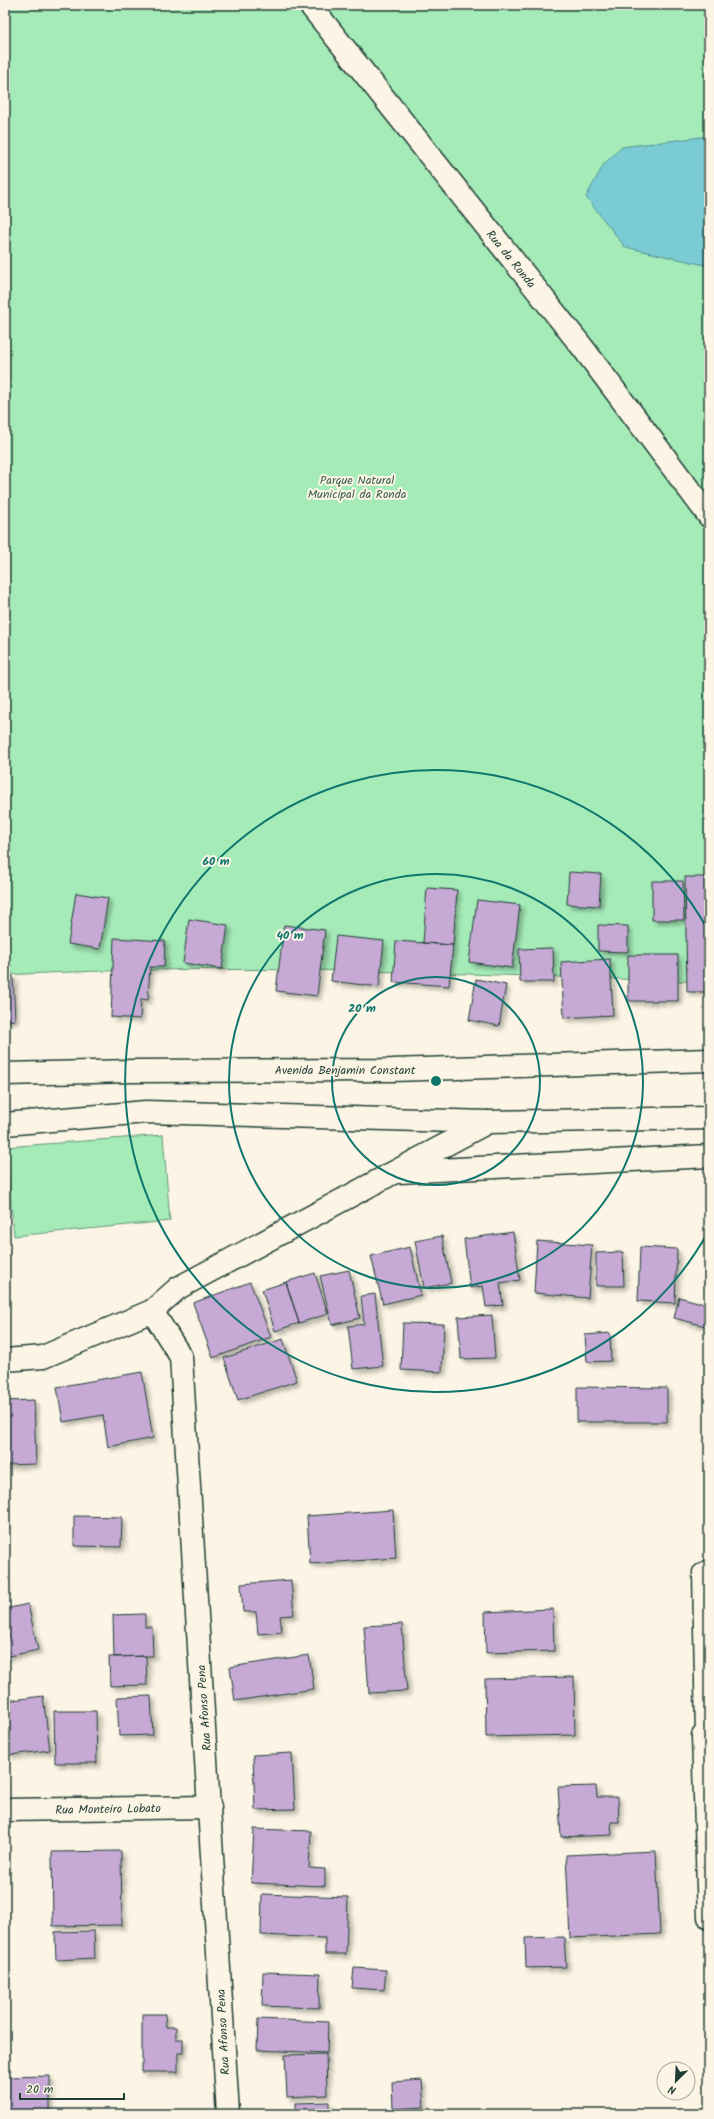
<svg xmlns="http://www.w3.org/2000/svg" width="714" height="2119" viewBox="0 0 714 2119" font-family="Kalam,sans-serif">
<defs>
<filter id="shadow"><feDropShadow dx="3.5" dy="3.5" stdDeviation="2" flood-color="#0004"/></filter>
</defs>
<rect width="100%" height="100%" fill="#fcf5e5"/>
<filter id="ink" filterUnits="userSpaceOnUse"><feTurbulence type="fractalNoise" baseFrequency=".025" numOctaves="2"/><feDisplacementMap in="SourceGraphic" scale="8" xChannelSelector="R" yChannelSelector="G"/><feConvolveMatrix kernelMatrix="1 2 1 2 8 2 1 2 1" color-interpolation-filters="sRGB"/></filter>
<g filter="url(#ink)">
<path fill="#a5ebb8" stroke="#629476" d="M5,5H709V982C475,975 239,962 5,975Z
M163,1135L170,1221L14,1236L6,1147Z"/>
<path fill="#7acbd4" stroke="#569294" d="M709,136V266L625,247L586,197L604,164L622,147Z"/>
<path fill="#c6a9d5" stroke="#1f3d34" filter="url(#shadow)" d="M569,872L601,874L599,906L567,904Z
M685,877H709V992H687Z
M652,881H683L684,920H652Z
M427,888L457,890L453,945L423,943Z
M76,893L108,898L100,949L68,944Z
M477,900L520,905L512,968L469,962Z
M189,919L228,925L222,969L183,963Z
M284,925L325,930L317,996L276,991Z
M598,925L628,926V952L598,951Z
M336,936L384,941L379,987L331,981Z
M114,938L165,941L164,967H150L148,1000L141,999L140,1019L111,1017Z
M396,941L453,945L449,986L393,982Z
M553,948L554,982H520L519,949Z
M628,955H678V1001H628Z
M610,959L613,1015L564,1018L561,962Z
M5,976H13L15,1020L5,1021Z
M476,979L506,985L499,1026L469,1020Z
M513,1232L520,1280L500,1283L503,1305L486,1307L483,1286L470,1288L464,1239Z
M442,1236L451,1283L424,1288L415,1241Z
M537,1241L592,1245L588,1298L534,1293Z
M410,1247L421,1295L383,1304L371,1256Z
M640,1247L677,1249L675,1303L638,1301Z
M623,1252L624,1286H596V1253Z
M349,1270L360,1318L332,1325L320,1276Z
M315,1273L328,1314L299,1323L286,1282Z
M250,1282L271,1337L213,1358L193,1303Z
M286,1282L299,1323L275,1331L262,1290Z
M375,1294L383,1366L353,1369L348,1326L364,1324L361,1296Z
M679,1297L709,1305L705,1326L674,1318Z
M492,1315L495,1358L461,1359L458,1317Z
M403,1323L444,1324L442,1372L401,1370Z
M610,1333L611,1361L587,1362L585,1335Z
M283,1339L297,1381L238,1400L224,1358Z
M142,1372L153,1438L108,1447L103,1415L63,1422L57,1387Z
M577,1387L667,1388V1422H577Z
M34,1400L36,1464L5,1465V1401Z
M393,1510L396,1558L310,1564L307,1516Z
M74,1516L122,1517L121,1547L74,1546Z
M291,1580L294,1615L280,1616L282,1632L258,1634L256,1612H243L241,1584Z
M28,1604L38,1650L5,1657V1609Z
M553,1609L554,1651L486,1653L485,1612Z
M145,1614V1627H152L153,1656L114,1657L113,1615Z
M402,1624L407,1691L369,1693L364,1626Z
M309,1655L314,1689L235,1701L230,1667Z
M146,1656L147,1685L110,1686L109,1657Z
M574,1677L575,1735L486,1737L485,1679Z
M43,1696L50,1750L10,1755L5,1701Z
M151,1696L153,1735L119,1736L117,1697Z
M54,1711H96L97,1763H55Z
M292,1753L295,1809L255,1810L253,1755Z
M596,1786L597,1797H618L619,1822H611L612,1835L561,1837L558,1787Z
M254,1829L311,1831L309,1868L325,1869V1886L251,1883Z
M121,1851L122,1925L53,1926L52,1852Z
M656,1851L660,1934L570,1938L566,1855Z
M262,1894L348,1897L346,1954H325V1938L261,1935Z
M94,1931L95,1958L56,1960L55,1932Z
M564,1937L566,1967L526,1968L525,1938Z
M354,1968L386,1970L384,1990L352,1988Z
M263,1972L320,1974L319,2008L262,2006Z
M142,2014H165L166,2027H176V2039H183V2053H178V2072H142Z
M258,2019L328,2022L327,2053L257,2050Z
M326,2054L327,2095L287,2097L285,2055Z
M50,2076V2114H5V2077Z
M422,2080L424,2107L393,2109L392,2082Z
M329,2102V2114H296V2103Z"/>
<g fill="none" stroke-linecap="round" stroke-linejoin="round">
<g stroke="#1f3d34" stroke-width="17">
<path id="service" d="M703,1736L700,1572L709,1566"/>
</g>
<g stroke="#1f3d34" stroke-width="25">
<path id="minor" d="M310,5L583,348L709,516
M5,1074L133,1071L392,1070L709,1060
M399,1172L709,1156
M152,1311L181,1357L228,2114
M5,1360L43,1357L152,1311L178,1288L488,1122
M703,1736L709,1917
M5,1810L210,1807"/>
</g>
<g stroke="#1f3d34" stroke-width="25">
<path id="secondary" d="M5,1124L146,1112L488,1122L709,1118"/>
</g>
<use href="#service" stroke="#fcf5e5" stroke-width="14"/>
<use href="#minor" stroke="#fcf5e5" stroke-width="22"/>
<use href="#secondary" stroke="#fcf5e5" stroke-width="22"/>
</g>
</g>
<g fill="none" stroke="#0f766e" stroke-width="2">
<circle cx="436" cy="1081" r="104"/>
<circle cx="436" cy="1081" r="207"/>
<path d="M708 1232A311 311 0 1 1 708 930"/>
</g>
<g text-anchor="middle" stroke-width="4" stroke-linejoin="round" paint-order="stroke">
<g font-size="12" fill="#1f3d34" stroke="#fcf5e5">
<text transform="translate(511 259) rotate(51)" y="4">Rua da Ronda</text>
<text x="345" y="1074">Avenida Benjamin Constant</text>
<text transform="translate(204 1708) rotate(-94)" y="4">Rua Afonso Pena</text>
<text transform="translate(108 1809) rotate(-1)" y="4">Rua Monteiro Lobato</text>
<text transform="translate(223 2032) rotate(-93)" y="4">Rua Afonso Pena</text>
</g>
<g font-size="12" fill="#3a604e" stroke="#fcf5e5">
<text x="357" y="484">Parque Natural<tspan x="357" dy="14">Municipal da Ronda</tspan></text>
</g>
</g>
<circle cx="436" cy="1081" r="6" fill="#0f766e" stroke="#fcf5e5" stroke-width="2"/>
<g font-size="12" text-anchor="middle" font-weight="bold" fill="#0f766e" stroke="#fcf5e5" stroke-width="4" stroke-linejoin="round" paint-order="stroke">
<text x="216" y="865">60 m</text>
<text x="290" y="939">40 m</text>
<text x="362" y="1012">20 m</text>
</g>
<rect width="714" height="2119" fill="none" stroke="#fcf5e5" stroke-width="20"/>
<rect x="10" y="10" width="694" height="2099" fill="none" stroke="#1f3d34" stroke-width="1.5" filter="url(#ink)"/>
<g transform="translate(676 2081) rotate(204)"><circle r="19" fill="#fcf5e5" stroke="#a4ab9e"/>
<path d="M0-3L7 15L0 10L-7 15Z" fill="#1f3d34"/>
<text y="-6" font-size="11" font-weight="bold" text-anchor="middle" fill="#1f3d34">N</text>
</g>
<path d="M20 2093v6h104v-6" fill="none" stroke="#1f3d34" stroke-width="2"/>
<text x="26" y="2093" font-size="12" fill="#1f3d34" stroke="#fcf5e5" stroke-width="3" paint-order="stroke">20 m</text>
</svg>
